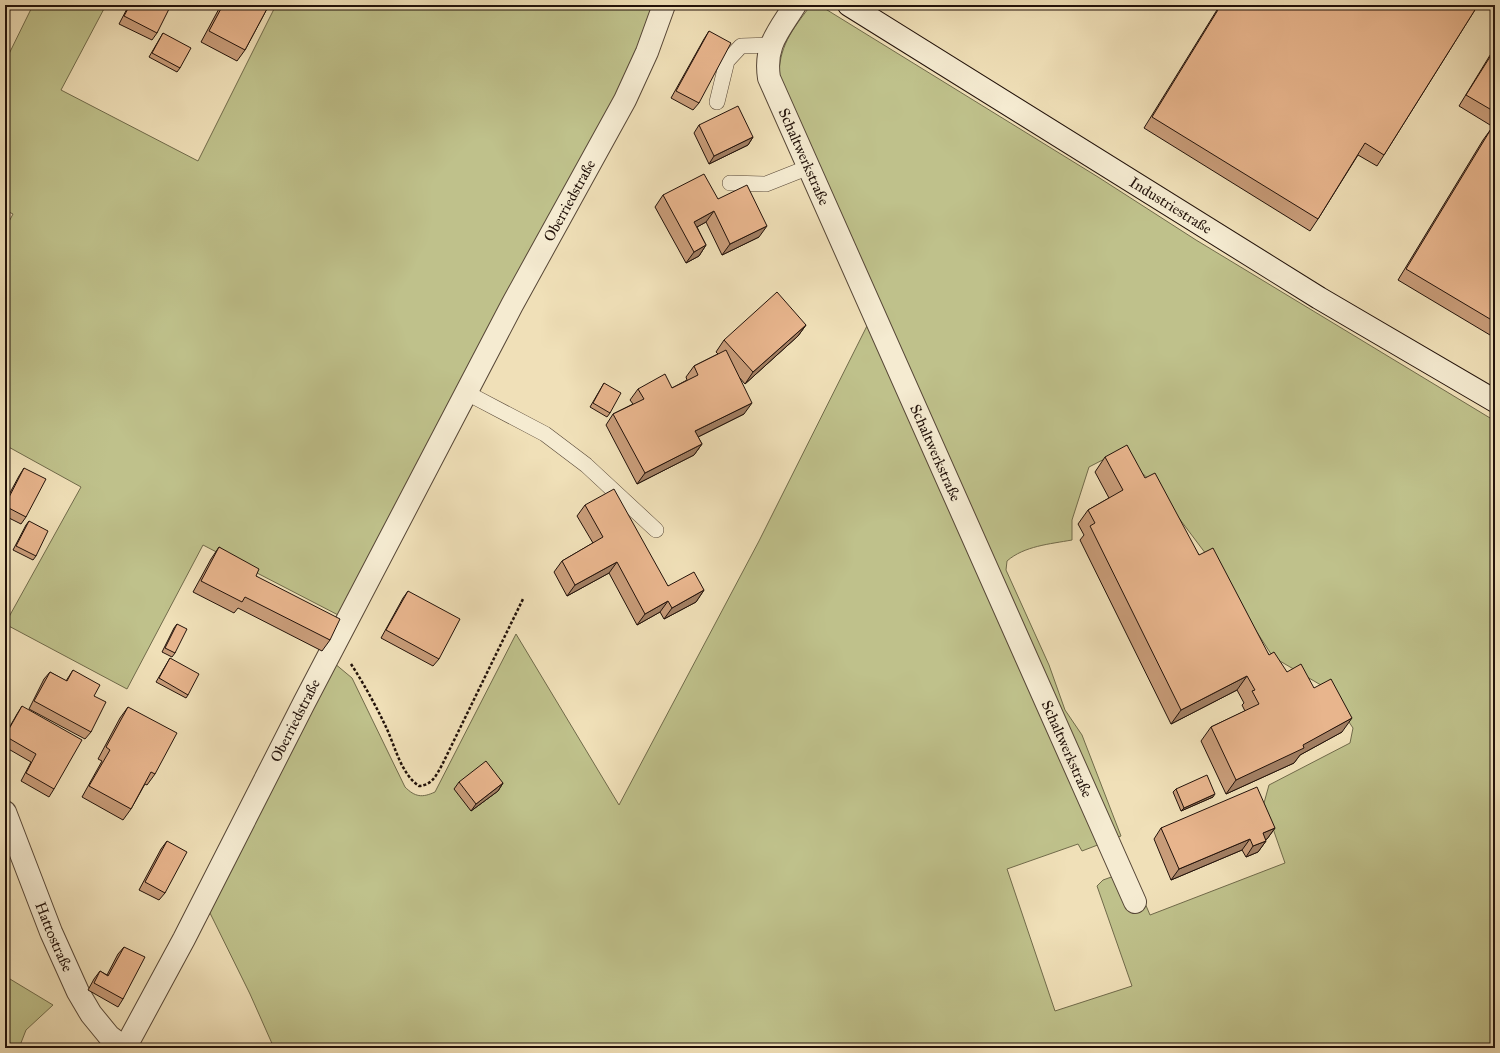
<svg xmlns="http://www.w3.org/2000/svg" width="1500" height="1053" viewBox="0 0 1500 1053" font-family="'IM FELL Great Primer',serif">
<rect width="100%" height="100%" fill="#f0e0b8"/>
<filter id="stains"><feTurbulence type="fractalNoise" baseFrequency=".005" numOctaves="4"/><feColorMatrix values="0 0 0 0 .2 0 0 0 0 .09 0 0 0 0 .02 0 0 0 .5 -.17"/></filter>
<radialGradient id="worn" r=".72"><stop offset=".6" stop-color="#630" stop-opacity="0"/><stop offset="1" stop-color="#630" stop-opacity=".3"/></radialGradient>
<path fill="#bfc18b" stroke="#706a4a" fill-rule="evenodd" d="M33,5H106L61,90L198,161L276,5H654L634,60L342,617L203,545L127,689L5,624L81,487L5,445V229L13,214L5,210V62Z
M811,5H819L1098,177L1196,240L1495,421V1048H274L250,994L208,909L334,663L352,678L405,787C415,797 422,798 435,792L516,634L619,805L759,541L878,304L779,80C778,47 792,30 811,5ZM1118,452L1151,481L1209,558L1273,657L1326,688L1353,728L1350,743L1269,785L1264,803L1285,863L1150,915L1131,870L1103,880L1097,886L1132,986L1055,1011L1007,869L1078,844L1082,851L1121,836L1082,735L1065,710L1049,665L1006,570L1007,561C1024,546 1050,544 1072,540V520L1089,467Z
M5,976L53,1005L26,1030L19,1048H5Z"/>
<g fill="none" stroke-linecap="round" stroke-linejoin="round">
<g stroke="#564636" stroke-width="16">
<path id="lane" d="M717,102L727,61L741,46L770,45
M730,183L766,184L809,167
M467,393L545,434L586,465L656,530"/>
</g>
<g stroke="#564636" stroke-width="24">
<g id="street">
<path id="s1" d="M795,5C779,31 764,45 769,78L1135,902"/>
<path id="s2" d="M5,812L51,932L78,992L91,1014L109,1036L125,1048"/>
<path id="s3" d="M125,1048L184,939L304,703L512,305L625,100L647,52L664,5"/>
</g>
</g>
<g stroke="#22120a" stroke-width="24">
<g id="secondary">
<path id="s4" d="M849,5L1319,298L1495,401"/>
</g>
</g>
<path stroke="#22120a" stroke-width="2.5" stroke-dasharray="3 2" stroke-linecap="butt" d="M351,664C364,684 376,706 386,727C395,746 401,774 419,786C432,785 436,776 442,765L523,599"/>
<use href="#lane" stroke="#f5ebd1" stroke-width="15"/>
<use href="#street" stroke="#f5ebd1" stroke-width="22"/>
<use href="#secondary" stroke="#f5ebd1" stroke-width="22"/>
</g>
<path fill="#c89c79" stroke="#22120a" d="M129,5H160L157,33L152,40L119,24Z
M221,5H269L245,50L237,61L201,42Z
M1220,5H1478L1384,155L1377,166L1358,155L1318,219L1310,231L1144,128Z
M709,31L699,103L693,110L671,98L704,39Z
M163,33L180,68L177,72L149,57Z
M1495,47V128L1459,106Z
M699,125L753,137L748,145L709,164L694,133Z
M1491,129L1495,131V338L1398,280L1483,140Z
M663,195L718,199L759,237L722,255L706,222L697,227L706,245L699,256L686,263L655,207Z
M806,325L798,336L745,384L739,377L744,414L698,437L702,444L694,455L637,484L606,425L613,414L633,404L630,400L638,389L672,388L687,380L686,377L694,366L718,354L716,352L724,340Z
M604,383L610,413L607,417L590,407Z
M1105,457L1145,478L1269,655L1287,672L1314,688L1342,732L1300,755L1294,763L1226,794L1201,741L1211,727L1245,711L1242,705L1244,703L1237,690L1171,724L1080,540L1084,535L1078,524L1088,510L1109,498L1095,472Z
M24,468L26,517L21,524L5,516V502L19,476Z
M585,505L668,586L704,590L696,602L664,619L660,612L637,625L609,573L567,596L554,572L562,561L593,543L577,516Z
M29,521L36,556L33,560L13,550L26,525Z
M219,547L256,576L330,640L322,651L238,608L234,613L193,592L211,559Z
M408,591L439,659L433,666L381,638L403,598Z
M177,624L175,653L172,657L162,652L174,628Z
M170,658L188,695L186,698L156,682Z
M73,670L94,696L91,732L85,739L29,709L44,679L50,672L66,681Z
M22,706L54,789L49,797L21,781L31,762L5,747V735L17,714Z
M128,707L155,774L147,785L145,784L131,809L123,820L82,797L102,761L98,759L120,718Z
M459,782L503,783L498,791L471,811L454,789Z
M1176,789L1213,797L1181,811L1173,792Z
M1161,828H1275L1267,839L1265,840L1266,841L1258,852L1246,857L1242,850L1171,880L1154,839Z
M167,841L165,893L159,900L139,890L161,849Z
M124,947L123,999L118,1007L88,990L94,979L100,971L107,975L118,954Z"/>
<path fill="#a27f63" stroke="#22120a" d="M753,137L748,145L709,164L714,156Z
M714,211L706,222L686,233L694,222Z
M767,226L759,237L722,255L730,244Z
M706,245L699,256L686,263L694,252Z
M806,325L798,336L745,384L753,372Z
M752,403L744,414L688,442L695,431Z
M702,444L694,455L637,484L645,473Z
M617,562L609,573L567,596L575,585Z
M704,590L696,602L664,619L672,608Z
M668,601L660,612L637,625L645,614Z
M1247,676L1237,690L1171,724L1181,710Z
M1352,718L1342,732L1300,755L1294,763L1226,794L1236,780Z
M503,783L498,791L471,811L476,804Z
M1215,794L1213,797L1181,811L1184,808Z
M1275,828L1267,839L1255,844L1263,833Z
M1250,839L1242,850L1171,880L1179,869Z
M1266,841L1258,852L1246,857L1253,846Z"/>
<path fill="#e8b58d" stroke="#22120a" d="M5,5H8L5,10Z
M130,5H160L169,9L157,33L124,16Z
M223,5H269L245,50L209,31Z
M1221,5H1478L1384,155L1365,143L1318,219L1152,117Z
M709,31L731,43L699,103L676,91Z
M163,33L191,48L180,68L152,53Z
M1495,49V112L1466,95Z
M738,106L753,137L714,156L699,125Z
M1491,129L1495,131V322L1406,269Z
M704,174L718,199L747,185L767,226L730,244L714,211L694,222L706,245L694,252L663,195Z
M777,292L806,325L753,372L724,340Z
M726,350L752,403L695,431L702,444L645,473L613,414L644,399L638,389L665,374L672,388L698,375L694,366Z
M604,383L621,393L610,413L593,403Z
M1127,445L1145,478L1155,473L1199,555L1213,548L1269,655L1274,652L1287,672L1301,664L1314,688L1331,679L1352,718L1303,745L1304,748L1236,780L1211,727L1259,704L1252,691L1255,690L1247,676L1181,710L1090,526L1095,523L1088,510L1123,490L1105,457Z
M24,468L46,479L26,517L5,506V505Z
M614,489L668,586L694,572L704,590L672,608L668,601L645,614L617,562L575,585L562,561L603,537L585,505Z
M29,521L48,531L36,556L16,546Z
M219,547L259,569L256,576L340,619L330,640L245,597L242,602L201,581Z
M408,591L460,619L439,659L386,630Z
M177,624L187,629L175,653L165,648Z
M170,658L199,674L188,695L159,678Z
M73,670L100,685L94,696L106,702L91,732L34,701L50,672L67,681Z
M22,706L82,740L54,789L26,773L36,754L5,736Z
M128,707L177,733L155,774L151,772L131,809L89,786L110,750L106,747Z
M486,761L503,783L476,804L459,782Z
M1207,775L1215,794L1184,808L1176,789Z
M1257,787L1275,828L1263,833L1266,841L1253,846L1250,839L1179,869L1161,828Z
M167,841L187,852L165,893L145,882Z
M124,947L145,957L123,999L94,983L100,971L108,976Z"/>
<g text-anchor="middle" stroke-width="3.5" stroke-linejoin="round" paint-order="stroke">
<g font-size="15" fill="#22120a" stroke="#f5ebd1">
<text dy="5" stroke="none"><textPath href="#s1" startOffset="166">Schaltwerkstraße</textPath></text>
<text dy="5" stroke="none"><textPath href="#s3" startOffset="957">Oberriedstraße</textPath></text>
<text dy="5" stroke="none"><textPath href="#s4" startOffset="379">Industriestraße</textPath></text>
<text dy="5" stroke="none"><textPath href="#s1" startOffset="490">Schaltwerkstraße</textPath></text>
<text dy="5" stroke="none"><textPath href="#s3" startOffset="369">Oberriedstraße</textPath></text>
<text dy="5" stroke="none"><textPath href="#s1" startOffset="814">Schaltwerkstraße</textPath></text>
<text dy="5" stroke="none"><textPath href="#s2" startOffset="134">Hattostraße</textPath></text>
</g>
</g>
<rect width="1500" height="1053" fill="none" stroke="#f0e0b8" stroke-width="20"/>
<rect x="6" y="6" width="1488" height="1041" fill="none" stroke="#22120a" stroke-width="2"/>
<rect x="10" y="10" width="1480" height="1033" fill="none" stroke="#22120a"/>
<rect width="100%" height="100%" filter="url(#stains)"/>
<rect width="100%" height="100%" fill="url(#worn)"/>
</svg>
